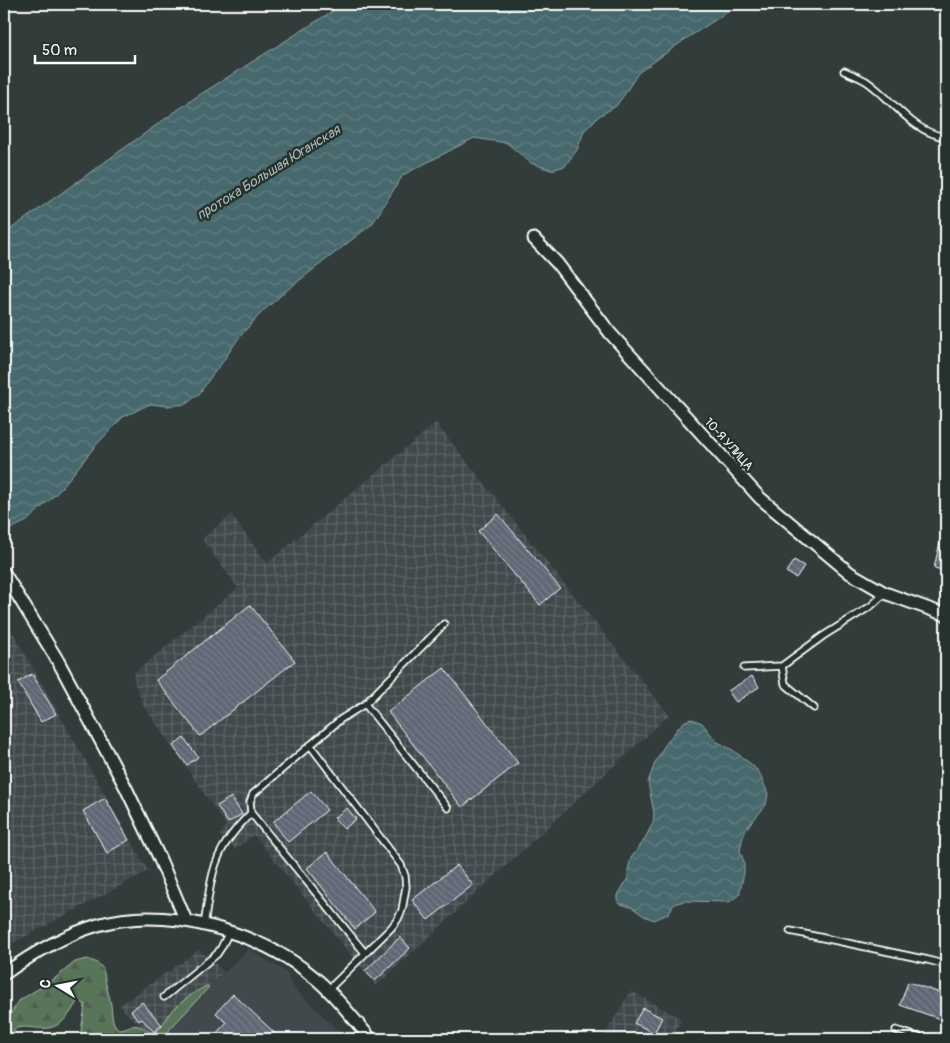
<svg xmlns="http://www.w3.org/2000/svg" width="950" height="1043" viewBox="0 0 950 1043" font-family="Pangolin,sans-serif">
<defs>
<pattern id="industrial-grid" width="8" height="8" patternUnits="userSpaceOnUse" patternTransform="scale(1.25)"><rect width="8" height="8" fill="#40494c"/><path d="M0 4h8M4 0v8" fill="none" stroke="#5d6467"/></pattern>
<pattern id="forest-firs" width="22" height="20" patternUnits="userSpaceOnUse" patternTransform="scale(1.25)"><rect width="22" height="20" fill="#58745a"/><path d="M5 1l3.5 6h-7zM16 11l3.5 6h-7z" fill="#515c52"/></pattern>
<pattern id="water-waves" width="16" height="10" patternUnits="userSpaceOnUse" patternTransform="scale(1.25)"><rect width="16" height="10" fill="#47686d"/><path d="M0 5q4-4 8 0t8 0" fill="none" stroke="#637f83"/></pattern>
<pattern id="building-back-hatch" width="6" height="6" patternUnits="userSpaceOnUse" patternTransform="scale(1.25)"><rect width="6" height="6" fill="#616674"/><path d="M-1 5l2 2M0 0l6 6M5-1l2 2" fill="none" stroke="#797d89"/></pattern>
</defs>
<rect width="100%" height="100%" fill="#323d3b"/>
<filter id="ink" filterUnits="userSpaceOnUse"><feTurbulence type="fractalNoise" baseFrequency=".02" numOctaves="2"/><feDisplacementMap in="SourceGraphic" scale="10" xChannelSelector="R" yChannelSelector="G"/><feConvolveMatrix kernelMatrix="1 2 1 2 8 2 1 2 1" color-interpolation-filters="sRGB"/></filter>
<g filter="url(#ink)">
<path fill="#40494c" d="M249,949L286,972L293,987L347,1039H171L162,1031Z"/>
<path fill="url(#industrial-grid)" d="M436,423L669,715L376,986L254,835L235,849L220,835L226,825L143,705L135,684L134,673L238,588L202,539L231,515L267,563Z
M4,617L148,871L4,948Z
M199,950L224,972L155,1037L127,1014L120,1005Z
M631,991L682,1019L670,1039H602Z"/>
<path fill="url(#forest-firs)" stroke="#acbaac" d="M87,959C104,964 103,968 106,984C107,990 109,994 110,1000C113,1011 110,1021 118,1029C124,1029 126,1027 131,1026C139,1024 146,1029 152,1033C162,1032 163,1021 169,1014C175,1006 198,989 207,986L209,987L169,1030L168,1038L169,1039H80C81,1027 84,1016 85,1004L77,1002C73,1008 69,1016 63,1021C46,1035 33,1024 17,1028C13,1030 8,1034 4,1037V1023L20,1000L54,979L75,962Z"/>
<path fill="url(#water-waves)" stroke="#91a4a7" d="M344,4H736L720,17L687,38L638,73L624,95L616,106L599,116L584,131L577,150L565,166L551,170L531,163L507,143L474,138L403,175L372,224L287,290L263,311L240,336L221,364L210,378L199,394L186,404L168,406L150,404L123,417L97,444L58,492L27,521L4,532V234L193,99Z
M692,719L702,723L716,741L734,751L752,765L759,772L768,794L766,805L746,829L742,840L740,851L744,862V873L739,895L729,902L684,901L674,904L668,914L654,920L644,916L633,908L618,903V895L628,878V870L631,858L643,842L653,823L654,813L648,782L655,763L665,745L678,728L685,721Z"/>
<path fill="url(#building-back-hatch)" stroke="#fff" d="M498,514L560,588L540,605L478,531Z
M942,533H946V571L934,568Z
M794,560L804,566L796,578L786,572Z
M250,605L295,661L200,736L156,680Z
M444,668L518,763L462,807L388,712Z
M32,674L56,714L41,722L18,682Z
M752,676L759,687L736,702L728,691Z
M184,738L198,757L187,765L173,746Z
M311,791L327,810L288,842L273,822Z
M231,797L242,814L228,823L217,806Z
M105,798L129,840L107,853L83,811Z
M347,808L356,819L344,829L334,818Z
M327,852L375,912L355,929L307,868Z
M457,865L473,885L428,920L412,900Z
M400,937L410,948L375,981L365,971Z
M908,982L946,995V1000L940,1019L900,1005Z
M233,994L281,1039H211L226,1023L216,1013Z
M142,1002L162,1025L154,1032L142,1019L139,1021L131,1011Z
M643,1008L662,1018L654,1033L634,1023Z"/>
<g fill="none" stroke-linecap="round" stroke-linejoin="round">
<g stroke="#fff" stroke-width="9">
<path id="lane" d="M844,71C851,74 859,77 866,81C893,99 912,133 946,137
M744,668L782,666
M365,704L448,808
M814,708L785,684L782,666L823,636L871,606L885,593
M310,745L401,865L405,876L406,887L402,910L398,919L391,928L328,990
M251,813L365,953
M204,925C209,897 210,867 226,843C233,832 242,822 251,813L250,802L253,794L341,719L365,704L444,624
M790,931L928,960L946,965
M164,997L217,954L221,948L229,932
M896,1030L924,1039"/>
</g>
<g stroke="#fff" stroke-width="15">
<path id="street" d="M534,239L557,263L610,333L760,498L850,573L885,593L946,615
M4,573L58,661L126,788L159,857L186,921
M4,974C32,954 64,935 98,925C167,905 261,932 315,978C336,995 353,1019 371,1039"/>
</g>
<use href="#lane" stroke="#26332d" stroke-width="5.5"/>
<use href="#street" stroke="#26332d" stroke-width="11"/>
</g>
</g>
<g text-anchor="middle" stroke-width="5" stroke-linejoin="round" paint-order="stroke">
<g font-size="12" fill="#fff" stroke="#26332d">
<text transform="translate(729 444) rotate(48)" y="4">10-Я УЛИЦА</text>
</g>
<g font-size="14" font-style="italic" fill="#acbbbd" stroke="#26332d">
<text transform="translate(268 172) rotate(-32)" y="5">протока Большая Юганская</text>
</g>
</g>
<rect width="950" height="1043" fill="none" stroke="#26332d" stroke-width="20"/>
<rect x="10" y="10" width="930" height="1023" fill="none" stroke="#fff" stroke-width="2" filter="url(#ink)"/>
<g transform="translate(58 986) rotate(280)" stroke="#26332d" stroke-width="4" paint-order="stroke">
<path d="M0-4L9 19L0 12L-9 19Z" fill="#ffffff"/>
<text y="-8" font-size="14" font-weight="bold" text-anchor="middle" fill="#ffffff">С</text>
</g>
<path d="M35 55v8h100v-8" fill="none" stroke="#ffffff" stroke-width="2.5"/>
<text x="42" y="55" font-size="15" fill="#ffffff" stroke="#26332d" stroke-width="4" paint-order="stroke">50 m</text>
</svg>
